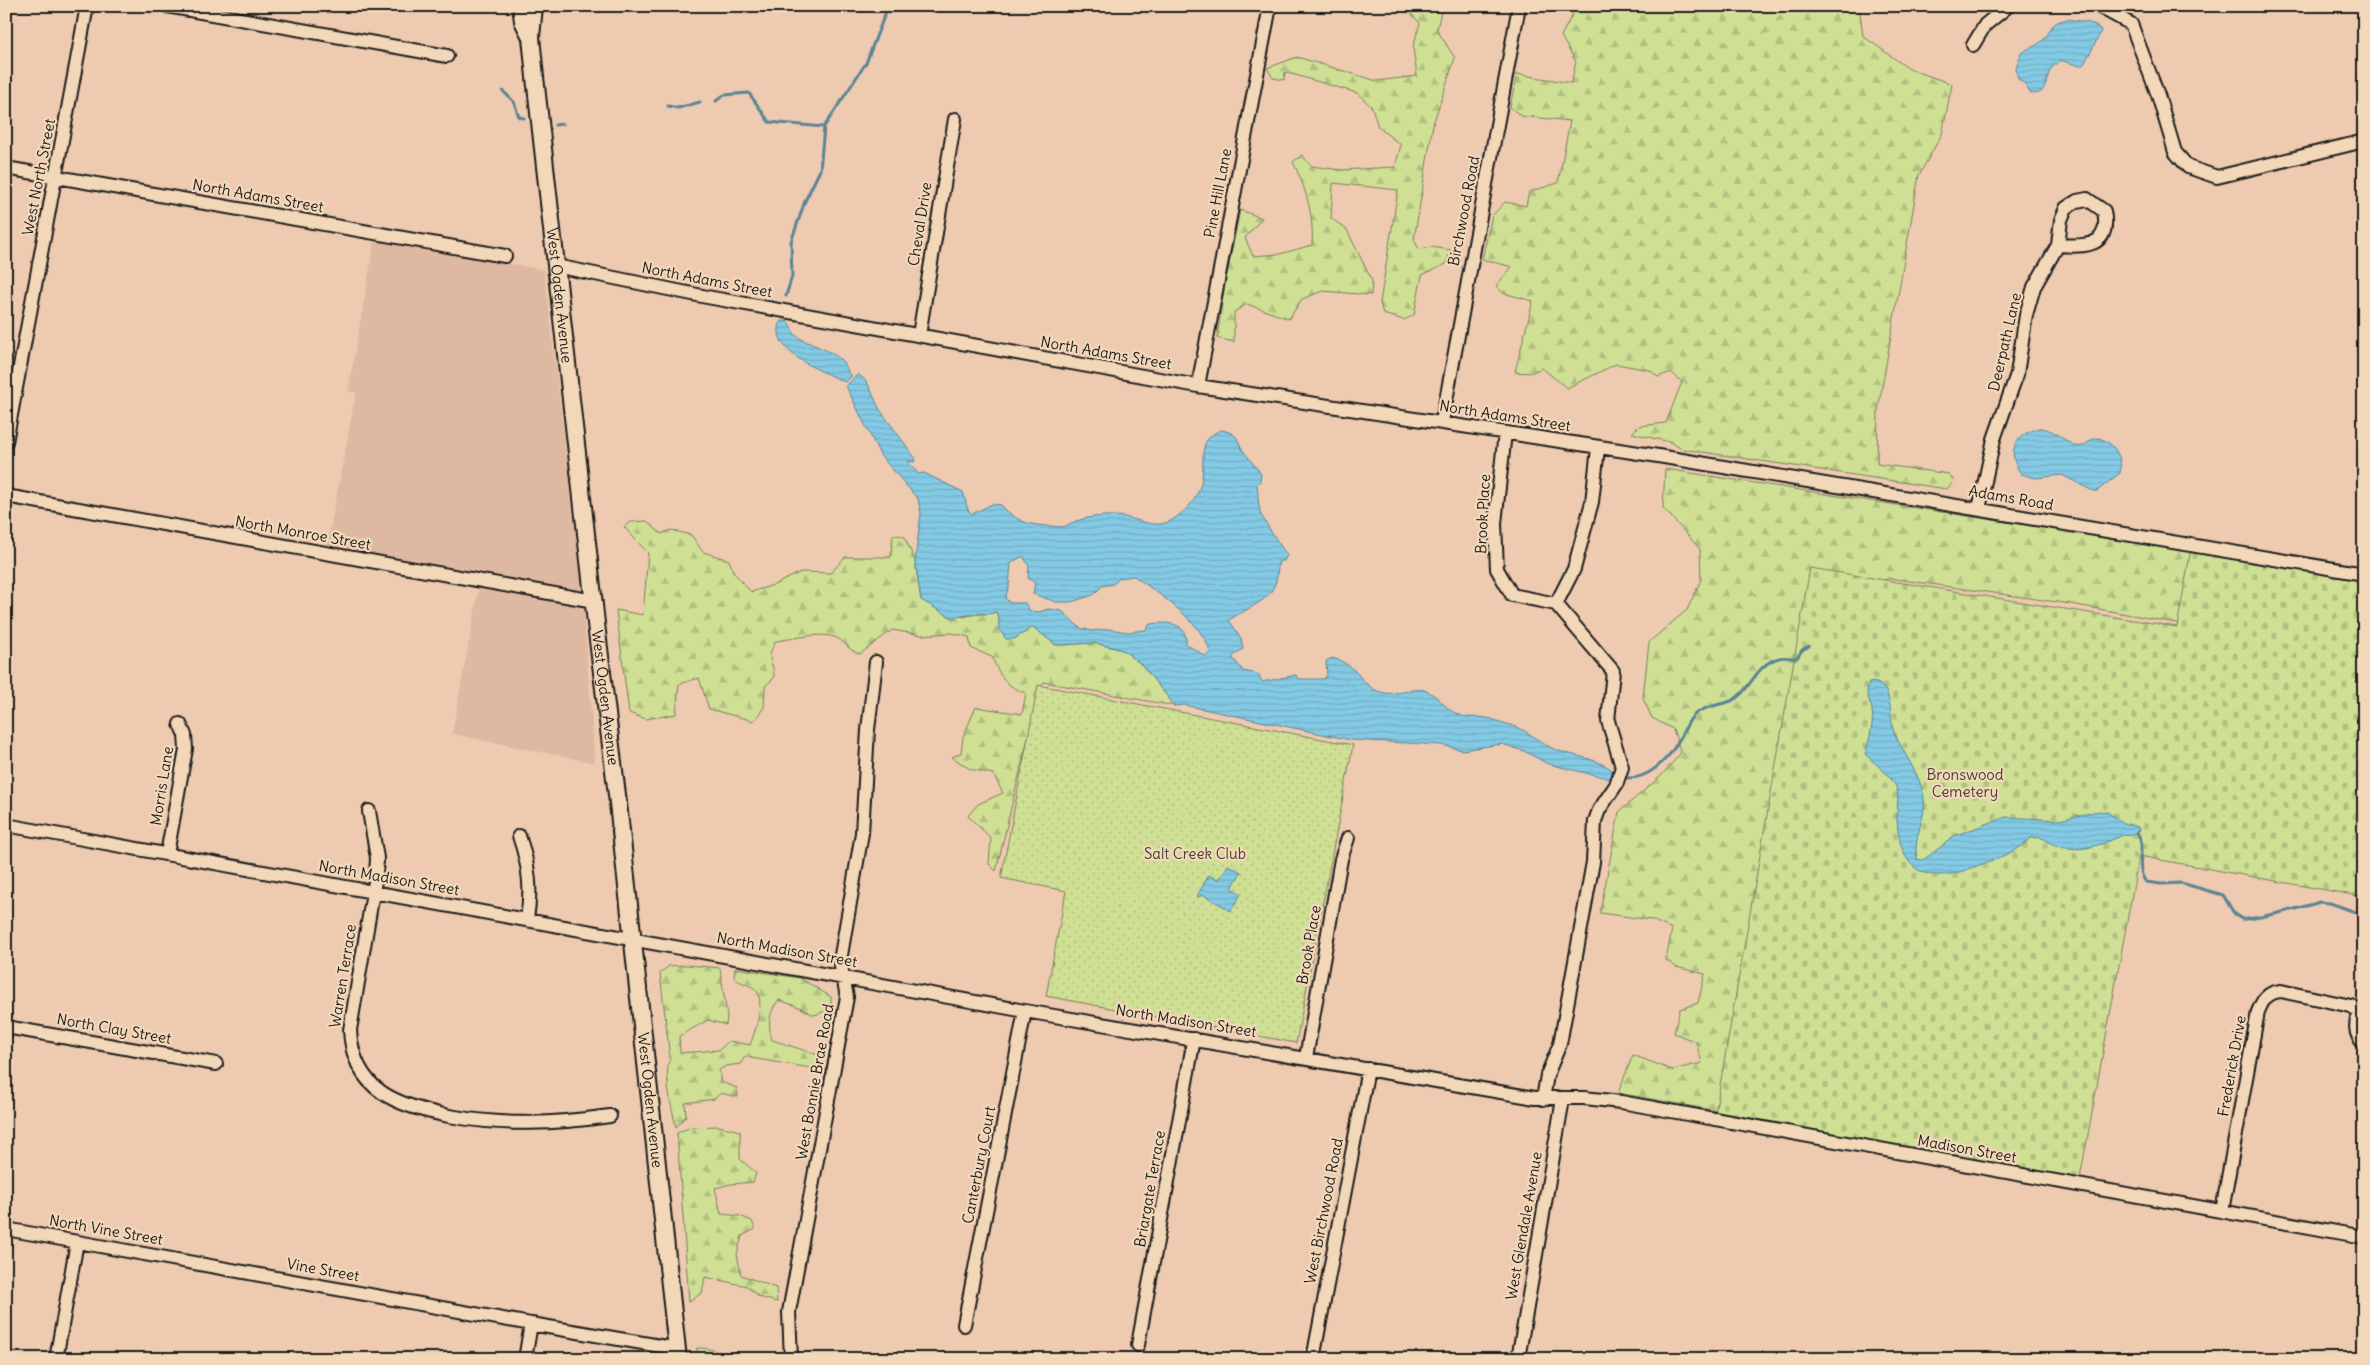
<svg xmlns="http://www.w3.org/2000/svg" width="2370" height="1365" viewBox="0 0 2370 1365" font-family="Delius,sans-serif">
<defs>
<pattern id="forest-firs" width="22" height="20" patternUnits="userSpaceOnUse" patternTransform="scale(1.25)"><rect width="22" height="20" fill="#cfe095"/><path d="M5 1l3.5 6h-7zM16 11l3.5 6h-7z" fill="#b1c080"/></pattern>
<pattern id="cemetery-stones" width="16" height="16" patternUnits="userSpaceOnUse" patternTransform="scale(1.25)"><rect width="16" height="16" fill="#cfe095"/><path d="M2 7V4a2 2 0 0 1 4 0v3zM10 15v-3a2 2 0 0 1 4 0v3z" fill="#b1c080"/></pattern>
<pattern id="park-dots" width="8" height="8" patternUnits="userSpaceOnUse" patternTransform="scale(1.25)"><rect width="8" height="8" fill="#cfe095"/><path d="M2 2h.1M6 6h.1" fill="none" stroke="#b1c080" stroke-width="1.8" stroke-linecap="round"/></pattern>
<pattern id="water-rules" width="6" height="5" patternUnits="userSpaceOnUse" patternTransform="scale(1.25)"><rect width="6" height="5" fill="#84cae5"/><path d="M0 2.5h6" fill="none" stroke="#71adc4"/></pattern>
</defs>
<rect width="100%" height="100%" fill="#eecab0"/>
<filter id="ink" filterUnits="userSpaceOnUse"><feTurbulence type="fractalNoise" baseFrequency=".02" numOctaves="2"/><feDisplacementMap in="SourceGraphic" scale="10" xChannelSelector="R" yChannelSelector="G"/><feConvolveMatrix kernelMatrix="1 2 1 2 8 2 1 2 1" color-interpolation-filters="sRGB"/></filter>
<g filter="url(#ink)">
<path fill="#dfb8a1" d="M375,239L544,270L583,592L327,545L356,393L348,391Z
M480,583L583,603L595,763L452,734Z"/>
<path fill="url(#forest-firs)" stroke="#767e58" d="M1404,6H1442L1437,30L1455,58L1433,124L1414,240L1419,249L1431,247L1451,250L1446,264L1422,275L1414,315L1404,320L1383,314L1380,303L1398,190L1333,183L1331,218L1347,230L1372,281L1371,295L1323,291L1302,299L1289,319L1247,304L1234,312V342L1217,338L1225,284L1240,210L1262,218L1245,238L1253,256L1280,254L1312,245C1314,215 1306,188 1293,162L1302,155L1311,166L1341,170L1395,167L1401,145L1378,127L1372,107L1357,93L1285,72L1284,80L1273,78L1267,68L1297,57L1377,81L1417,76L1413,47L1420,23Z
M1577,6H1859L1863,36L1909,69L1952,84L1942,134L1919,175L1878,410L1877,464L1949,474L1954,481L1947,489L1682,449L1670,442L1632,433L1639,426L1666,423L1682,382L1671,372L1658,377L1650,370L1616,364L1567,388L1542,368L1530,373L1515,372L1533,301L1503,293L1496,286L1512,267L1482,259L1492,216L1505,202L1526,206L1529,192L1558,183L1570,121L1521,116L1510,107L1517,74L1571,83L1576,62L1561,36Z
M1665,469L2192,551L2182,624L2071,604L1888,578L1846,601L1718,1111L1618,1093L1633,1055L1672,1070L1702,1063L1696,1042L1674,1033L1680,1009L1698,1003L1705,974L1676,967L1666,960L1672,929L1652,920L1600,913L1619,812L1660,777L1681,753L1673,729L1652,718L1643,698L1649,642L1687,610L1701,580L1700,549L1663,508Z
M647,521L661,534L671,530L691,535L703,552L729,560L734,573L751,592L774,585L801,572L831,573L845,557H891L893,535L904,536L915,561L921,600L964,617C976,613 985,615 996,612L999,617V629L1014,639L1033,627L1056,645L1095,643L1123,650L1142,665L1175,706L1044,682L1040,688L996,871L989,864L991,838L968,816L978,804L1003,793L993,774L970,769L952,757L961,753L963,737L976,707L1022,714L1026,693C1007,688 999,675 992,657L971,648L969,637L952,633L921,635L892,630L860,654C849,651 846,643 837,638C822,631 792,639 776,641C764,661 774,659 774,678L765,686L764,707L754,721L709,709L699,678L679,684L676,714L646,719L629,713L616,610L643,615L648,553L624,527L631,522Z
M687,965L720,968L727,1016L726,1025L708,1020L679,1036L680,1053L719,1050L729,1041L750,1045C755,1032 767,998 754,988C747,983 740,984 734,977L735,968L800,978L831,997V1009L814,1015L799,1007L779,1000C768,1013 768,1025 772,1040L819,1055L817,1069L745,1057L740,1064L726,1066L719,1070L721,1082L737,1088L738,1097L721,1093L714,1099L685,1103L686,1116L676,1127C672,1107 663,1078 670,1058L660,973L669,966Z
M719,1126L740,1131V1159L756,1173L753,1182L731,1184L715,1188L721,1214L740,1216L752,1221L755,1229L742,1236L737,1254L741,1275L776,1288L777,1302L759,1297L747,1286L705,1277L702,1293L689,1301L677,1133L691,1127Z
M697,1348C707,1348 721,1350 727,1359H698Z"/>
<path fill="url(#cemetery-stones)" stroke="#767e58" d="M2191,549L2364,579V897L2139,856L2080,1178L1715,1114L1810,568L2177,627Z"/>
<path fill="url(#park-dots)" stroke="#767e58" d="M1038,685L1353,745L1296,1043L1046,996L1066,891L1001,878Z"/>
<path fill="url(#water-rules)" stroke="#5a8495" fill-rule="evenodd" d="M2068,19C2081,22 2090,20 2101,30C2101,34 2087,58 2084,64L2080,66L2060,60C2058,63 2053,66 2051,69C2045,79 2047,98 2030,93L2025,84L2018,79L2016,69L2021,53C2028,48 2037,46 2042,41C2054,30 2047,23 2068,19Z
M781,321H787C791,326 793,334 798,337C813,347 846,353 848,373L852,376L845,382C824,372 767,352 781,321Z
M858,374L867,382L880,410L916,459L914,462L908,461L918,474L924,473L963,492L968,510L972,514L992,504L1001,505C1021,527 1036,525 1064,527C1078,517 1106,514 1124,517C1142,520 1158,531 1175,518C1189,509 1200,495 1202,478C1205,457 1197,438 1222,430L1232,433L1237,438L1242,449L1261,474L1260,481L1257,484C1258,493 1258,503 1260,512C1261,517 1283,550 1287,555L1284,561H1279C1277,568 1278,574 1276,581C1271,601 1244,610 1229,620L1241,638L1243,649L1232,657L1243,671L1258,674L1262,682L1296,675L1299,679H1324L1327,675L1326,661L1332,658C1361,666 1358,684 1380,692C1395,697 1414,687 1424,690C1439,695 1444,708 1457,714C1467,720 1480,715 1491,719C1500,722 1511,725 1519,728C1532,734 1541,744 1554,749C1577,758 1593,756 1614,771L1611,779L1548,764L1524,751L1502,744L1462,750L1442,745L1351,740L1184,705L1175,706L1142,665L1123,650L1095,643L1056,645L1033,627L1014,639H1006L999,629V618L996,612L988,614L979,613L952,618L921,600L915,561L921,513L918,499L880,455L846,386ZM1023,556L1029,566L1028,578L1035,583L1033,594L1056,602H1071L1093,595L1102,586L1113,584L1120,578L1134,576C1158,593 1205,624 1210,653L1205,656L1186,644C1188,621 1166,622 1150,624L1146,630L1127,632L1109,629L1092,631L1080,628L1062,611L1048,609L1039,612L1030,611L1025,603H1010L1005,598L1009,586L1011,563Z
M2039,428C2057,428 2072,450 2081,446C2087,445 2089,440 2095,438C2111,438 2124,457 2120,473L2097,491H2093L2062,475L2036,478L2021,474C2006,452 2014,435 2039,428Z
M1873,682C1895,686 1888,716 1894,732C1902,751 1922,778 1924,798C1927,818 1912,837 1917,859L1922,860L1926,858L1956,835L2006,817L2059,820L2098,811L2107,812L2124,823L2138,827L2139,830C2133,836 2128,833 2121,836C2099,845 2083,853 2058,846C2044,842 2046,835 2030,838C2022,851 1992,860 1977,866C1929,885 1901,876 1897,821C1896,809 1900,799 1896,787C1891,775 1874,763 1865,754C1869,741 1874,723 1872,710C1870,699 1864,694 1869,683Z
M1228,865L1241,872L1232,888L1241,894L1231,911L1202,894L1200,897L1197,896L1209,875L1219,880Z"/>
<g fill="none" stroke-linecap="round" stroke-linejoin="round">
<path stroke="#5a8495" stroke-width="3" d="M503,91L514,102L519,117L524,118
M716,101L724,95L749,93L769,122L824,127
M668,106L678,108L700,102
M555,125L563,124
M786,296L792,276L791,242L805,201L820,170L824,127L866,63L888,6
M1622,777C1646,783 1669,759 1679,740C1685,731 1687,721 1695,714C1705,706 1720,705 1731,701C1750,693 1755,664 1779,658C1784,656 1791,659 1797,658L1802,650L1809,646
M2137,832C2147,847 2134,867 2146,882L2161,884L2181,883L2223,895C2229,903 2232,915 2242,919C2249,921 2309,906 2319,902L2330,903L2364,915"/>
<g stroke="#1c1c1c" stroke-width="16">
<path id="minor" d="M167,6L447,56
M2098,6L2131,24L2158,95L2175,152L2188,167L2217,177L2364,141
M1973,45L1985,25L2008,6
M6,168L505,256
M556,266L707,297L1198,386L1652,455L2364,574
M919,335L955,119
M1198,386L1270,6
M1442,422L1519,6
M1505,433L1495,523L1497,569L1512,595L1556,604L1574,569L1592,502L1598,448
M6,442L87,6
M6,496L594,601
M1979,509L1994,439L2017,374L2026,315L2034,287L2058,245L2061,220L2066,208L2077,201L2087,199L2104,211C2111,247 2086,247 2058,245
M369,811L377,858L376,875L350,1030C353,1091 398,1106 449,1116C505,1126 554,1124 610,1116
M6,825L1025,1011L1535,1098H1584L1621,1102L2364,1237
M519,836C529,865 532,889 527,919
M167,854L186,749L185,735L180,724
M2364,1011C2353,1019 2354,1035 2364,1043
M6,1027L216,1064
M1306,1058L1341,859L1348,838
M1543,1099L1547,1075L1560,1044L1593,862L1595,821L1599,810L1616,785L1622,767L1608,721L1613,671L1556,604
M2222,1211L2258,1012C2262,1001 2267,992 2281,991L2351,1006L2361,1012
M6,1229L531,1324L525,1359
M531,1324L678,1349
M964,1325L1025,1011
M1138,1345L1194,1039
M56,1359L77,1242
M791,1359L789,1312L847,997L840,961L862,833L868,730L876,662
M1313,1359L1368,1069
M1518,1359L1563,1099"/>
</g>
<g stroke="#1c1c1c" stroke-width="20">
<g id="major">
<path d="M521,6L523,21L530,35"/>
<path id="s1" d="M534,6L531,37L535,77L597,632L618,803L678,1359"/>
</g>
</g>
<use href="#minor" stroke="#f3d7b9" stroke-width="12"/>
<use href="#major" stroke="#f3d7b9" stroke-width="16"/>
</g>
</g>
<g text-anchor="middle" stroke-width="4.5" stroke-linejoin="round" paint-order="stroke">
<g font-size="15" fill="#1c1c1c" stroke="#f3d7b9">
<text transform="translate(39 177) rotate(-79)" y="5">West North Street</text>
<text transform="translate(1218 193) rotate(-79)" y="5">Pine Hill Lane</text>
<text transform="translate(258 196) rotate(10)" y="5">North Adams Street</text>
<text transform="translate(1464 211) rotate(-79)" y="5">Birchwood Road</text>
<text transform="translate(920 224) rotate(-81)" y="5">Cheval Drive</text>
<text transform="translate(707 280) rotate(11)" y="5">North Adams Street</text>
<text dy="5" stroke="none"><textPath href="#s1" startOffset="291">West Ogden Avenue</textPath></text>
<text transform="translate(2005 342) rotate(-77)" y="5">Deerpath Lane</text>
<text transform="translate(1106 353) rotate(10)" y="5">North Adams Street</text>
<text transform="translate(1505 416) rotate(9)" y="5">North Adams Street</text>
<text transform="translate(2011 498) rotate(10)" y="5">Adams Road</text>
<text transform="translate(1483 514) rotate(-87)" y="5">Brook Place</text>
<text transform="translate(303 533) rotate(10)" y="5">North Monroe Street</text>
<text dy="5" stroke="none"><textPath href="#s1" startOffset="696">West Ogden Avenue</textPath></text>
<text transform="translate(162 786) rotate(-81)" y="5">Morris Lane</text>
<text transform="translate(389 878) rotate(10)" y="5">North Madison Street</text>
<text transform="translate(1309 945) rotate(-80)" y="5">Brook Place</text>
<text transform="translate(787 950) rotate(10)" y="5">North Madison Street</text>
<text transform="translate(343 976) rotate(-81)" y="5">Warren Terrace</text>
<text transform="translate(1186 1021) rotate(9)" y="5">North Madison Street</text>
<text transform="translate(114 1029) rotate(10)" y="5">North Clay Street</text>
<text transform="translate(2232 1066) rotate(-80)" y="5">Frederick Drive</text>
<text transform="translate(815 1082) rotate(-80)" y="5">West Bonnie Brae Road</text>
<text dy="5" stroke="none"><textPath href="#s1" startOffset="1101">West Ogden Avenue</textPath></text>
<text transform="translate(1967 1149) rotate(10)" y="5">Madison Street</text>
<text transform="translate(979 1165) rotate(-79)" y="5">Canterbury Court</text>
<text transform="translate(1150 1189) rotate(-80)" y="5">Briargate Terrace</text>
<text transform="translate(1324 1211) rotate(-79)" y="5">West Birchwood Road</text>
<text transform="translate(1524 1226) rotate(-80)" y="5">West Glendale Avenue</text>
<text transform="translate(106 1230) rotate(10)" y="5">North Vine Street</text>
<text transform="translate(323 1270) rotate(10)" y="5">Vine Street</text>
</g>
<g font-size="15" fill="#404334" stroke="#f3d7b9">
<text x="1965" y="780">Bronswood<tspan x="1965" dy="17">Cemetery</tspan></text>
<text x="1195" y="859">Salt Creek Club</text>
</g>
</g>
<rect width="2370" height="1365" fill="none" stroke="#f3d7b9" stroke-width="25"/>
<rect x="12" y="12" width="2345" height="1340" fill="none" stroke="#1c1c1c" stroke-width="2" filter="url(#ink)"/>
</svg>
